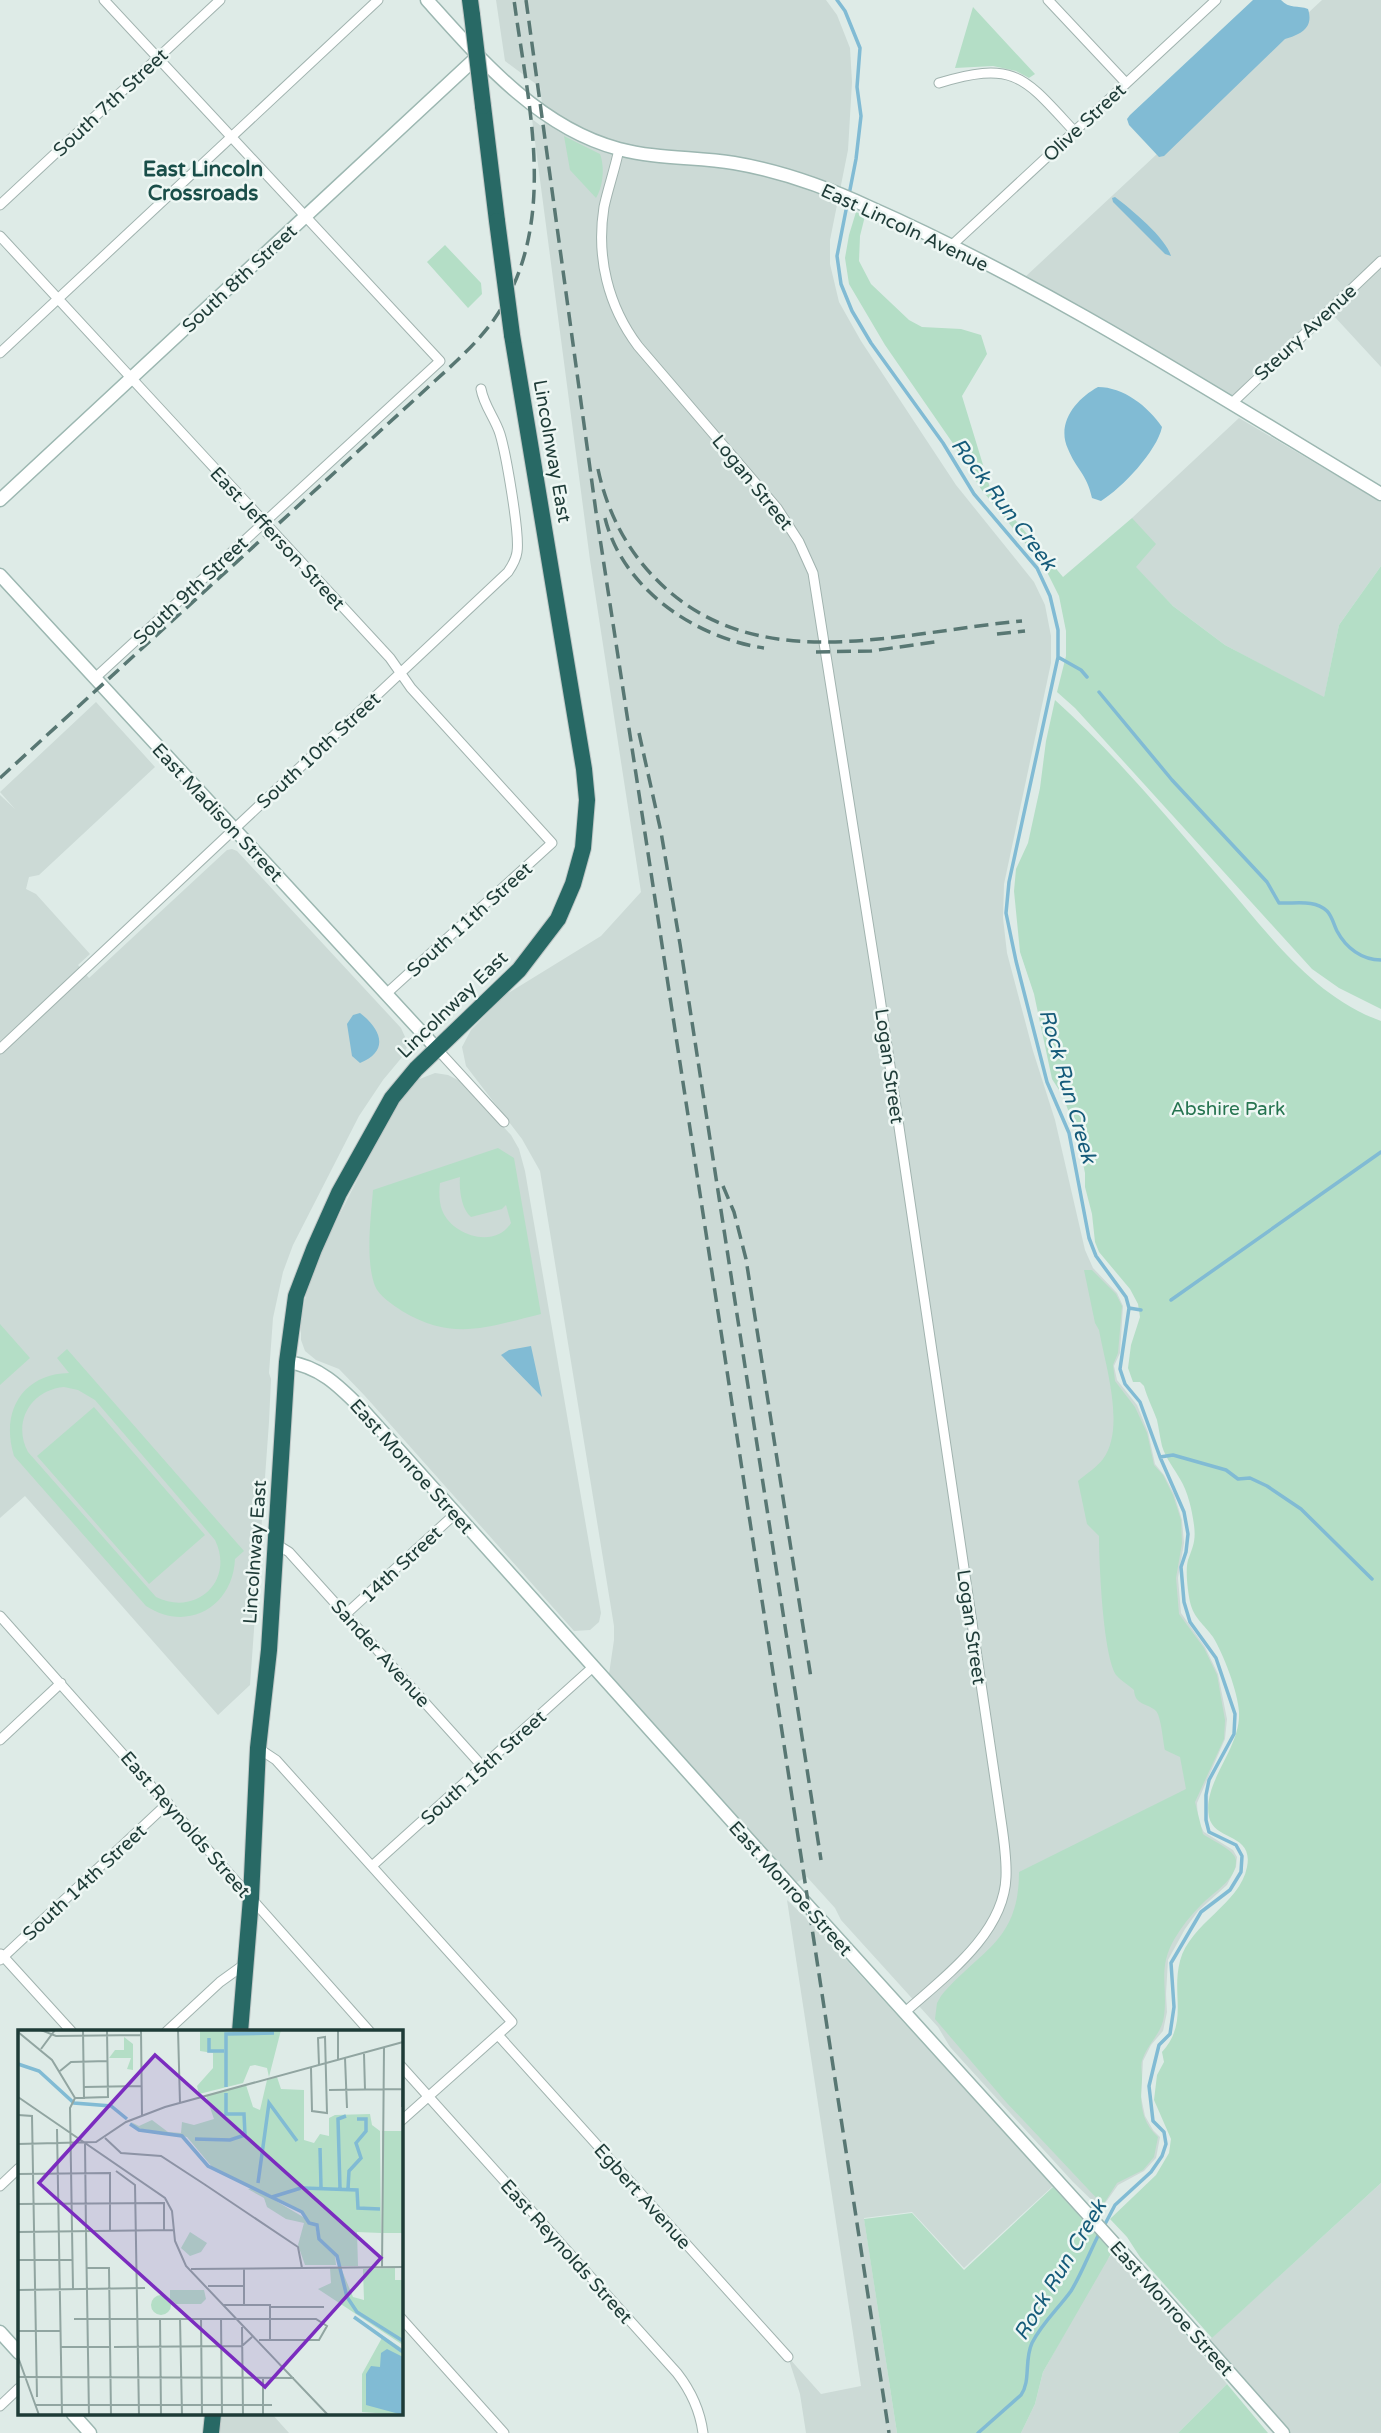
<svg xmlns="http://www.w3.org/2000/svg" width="1381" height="2433" viewBox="0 0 1381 2433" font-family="'Varela Round',sans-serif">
<rect width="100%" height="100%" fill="#deebe7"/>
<path fill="#ccdad6" d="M496,0H826L837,15L850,48L852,82L848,150L830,240V264L839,302L861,341L956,485L1034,582L1045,605L1051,636V663L1004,884L1003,918L1007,953L1033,1051L1055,1120L1085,1250L1093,1268L1117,1293L1123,1306L1120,1353L1114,1366L1117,1380L1137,1405L1148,1432L1155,1464L1164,1475L1174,1494L1182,1520L1184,1543L1178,1578L1181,1613L1205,1647L1218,1674L1227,1719L1225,1739L1197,1803L1198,1821L1204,1832L1233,1850L1237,1857L1236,1867L1227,1885L1198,1911L1185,1929L1168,1960L1166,1994L1167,2012L1163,2031L1151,2045L1143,2061L1141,2097L1145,2116L1153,2130L1160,2137L1156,2158L1144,2171L1118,2185L1101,2209L1073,2182L950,2047L938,2027L841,1920L835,1908L807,1877L795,1883L609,1674L614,1640V1626L540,1171L522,1139L466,1066L462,1047L471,1030L505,995L601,936L641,892L590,560L532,119L545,129L540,87L505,61Z
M1322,0H1381V367L1333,315L1274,354L1232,396H1226L1024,278Z
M1239,418L1381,502V566L1339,625L1324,698L1225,645L1173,606L1135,567L1132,518Z
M96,702L155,767L39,875L29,877L26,889L36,894L90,954L78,965L89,978L227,850L232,849L237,851L401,1028L406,1039L407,1047L403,1056L383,1080L359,1116L293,1245L283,1272L273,1318L269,1373L271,1379L269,1422L250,1685L218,1715L25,1496L0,1518V795L15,809L0,792Z
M435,1073L448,1075L462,1082L511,1135L519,1149L525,1171L601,1613L599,1622L590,1630L574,1631L365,1396L339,1369L316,1360L305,1351L301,1340V1319L308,1285L319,1255L352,1190L384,1127L406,1092L417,1080Z
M787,1900L820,1931L1053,2186L964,2268L912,2212L864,2218L897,2433H806L800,2394L788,2357L821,2394L861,2386Z
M1381,2183V2433H1288L1207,2342Z
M1112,2254L1155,2299L1227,2384L1178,2433H1021L1035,2404L1043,2372L1104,2263Z
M213,2414H272L289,2433H212Z"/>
<path fill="#b4dec6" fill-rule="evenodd" d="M973,7L1035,74L1029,78L1016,71L993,66L955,68Z
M564,136L600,154C605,167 603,187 596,198L570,170Z
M856,212L865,216L860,236L859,261L871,284L909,320L922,327L961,329L981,335L987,354L962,396L991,491L1063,577L1132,518L1156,544L1136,567L1173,606L1225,645L1324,697L1339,625L1381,566V1009L1339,988L1312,969L1075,708L1057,692L1066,656V631L1059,596L1044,566L981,489L952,442L885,345L849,284L845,258L849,235Z
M445,245L481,283L482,294L468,308L427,262Z
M1055,700C1115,754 1166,816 1219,877C1266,930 1311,996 1381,1021V2183L1212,2338L1140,2257L1127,2237L1110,2219L1156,2175L1169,2153L1171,2139L1154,2100L1157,2075L1164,2062L1162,2052C1189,2022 1171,1995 1180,1961C1190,1923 1240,1904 1247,1867C1254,1833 1214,1841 1209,1817C1202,1782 1241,1749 1239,1712C1238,1692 1223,1653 1213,1637C1204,1624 1194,1619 1190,1602C1188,1592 1185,1571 1188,1560C1193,1546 1196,1541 1194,1525C1192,1510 1188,1492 1180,1479C1174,1468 1166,1459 1162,1446C1160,1438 1159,1429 1157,1420C1153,1409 1147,1397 1144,1386L1140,1382H1133L1128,1368L1131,1345L1140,1317L1138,1304L1130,1289L1099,1252L1095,1242L1092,1214L1085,1187V1173L1077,1135L1063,1096L1052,1079L1034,994L1020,952L1014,891L1016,869L1028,843L1040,788L1046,741Z
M498,1148L514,1158L541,1314C487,1327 454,1342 402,1311C393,1305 379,1296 375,1286C365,1260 371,1217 373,1190ZM460,1177C459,1188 461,1209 471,1217L502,1209L506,1205L511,1223C495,1249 452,1236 442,1210C439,1202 439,1191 440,1183Z
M1084,1270H1092L1116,1294L1122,1306L1118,1353L1113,1365L1115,1381L1135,1407L1147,1433L1154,1465L1163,1475L1173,1495L1181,1520L1182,1543L1176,1578L1179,1614L1204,1648L1217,1675L1225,1720L1224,1739L1195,1802L1203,1834C1211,1840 1235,1850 1236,1860C1237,1880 1213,1892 1201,1905C1191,1915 1182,1926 1175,1938C1157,1968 1168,1986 1164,2016C1162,2033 1149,2042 1143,2058C1140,2064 1142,2072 1142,2079C1140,2101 1140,2121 1158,2137L1154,2157L1143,2170L1117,2183L1103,2205L1006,2102L935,2019L937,2003L941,1996C981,1949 1019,1942 1019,1872L1186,1789L1180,1757L1165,1750C1163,1741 1161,1716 1156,1711C1148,1703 1135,1706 1134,1690C1129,1685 1121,1681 1117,1676C1103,1659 1099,1561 1099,1536L1087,1524L1078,1481C1086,1474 1097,1467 1103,1459C1126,1428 1105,1364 1099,1330L1095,1323Z
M0,1324L30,1358L0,1385Z
M67,1349L244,1551L235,1559C233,1607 187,1633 146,1606L14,1456C0,1411 23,1374 69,1373L57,1358ZM64,1387L78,1390L95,1400L215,1540C235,1581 196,1617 156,1597L28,1452C12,1422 31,1390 64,1387Z
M94,1407L205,1535L149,1584L37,1456Z
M1053,2187L1112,2252L1043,2372L1035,2404L1021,2433H897L864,2219L912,2213L964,2270Z
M1227,2384L1268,2433H1178Z"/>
<path fill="#81bbd4" d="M1253,0H1281C1289,9 1298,5 1308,9C1314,28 1301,34 1285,39L1164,156L1159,157L1129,125L1127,119L1130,115Z
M1115,197C1131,209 1166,238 1171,256L1165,254L1113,202L1112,198Z
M1098,387C1123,387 1148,406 1162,427C1157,451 1122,488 1101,501L1092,498C1087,474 1076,469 1068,449C1056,423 1076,399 1098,387Z
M360,1013C381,1029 390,1051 360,1063L352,1056L347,1024L353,1015Z
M531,1346L542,1397L501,1355L509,1350Z"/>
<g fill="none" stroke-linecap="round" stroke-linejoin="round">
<path stroke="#81bbd4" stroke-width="3.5" d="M837,0L845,11L860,48L857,87L861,116L856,159L837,256L841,284L852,311L871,343L943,443L974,494L1037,568L1050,596L1058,630V657L1009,882L1006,913L1016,961L1047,1082L1069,1133L1089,1238L1096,1256L1126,1297L1129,1308L1120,1369L1125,1384L1140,1402L1160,1457L1184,1512L1188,1534L1186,1552L1181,1567L1184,1602L1190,1622L1216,1658L1235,1714L1234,1734L1209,1780L1206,1795V1820L1209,1832L1236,1845L1242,1856L1241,1872L1230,1890L1201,1912L1171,1963L1174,2007L1170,2034L1159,2045L1149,2086L1153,2121L1164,2132L1166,2144L1162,2156L1151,2172L1115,2205L1104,2226
M1058,657L1081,670L1087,677
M1099,692L1172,780L1267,882L1279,903C1295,904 1314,899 1327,911C1332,916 1334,925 1337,931C1346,948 1362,960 1381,960
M1171,1300L1381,1152
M1129,1308L1141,1310
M1160,1457L1173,1455L1226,1470L1238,1479L1250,1478L1267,1486L1301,1509L1372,1579
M978,2433L1021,2395C1031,2381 1024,2360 1032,2343C1042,2323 1058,2309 1071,2291C1082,2273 1090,2251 1100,2232"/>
<g stroke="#a1b3af" stroke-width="11">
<path id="street" d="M1048,0L1126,83
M939,83C1015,60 1024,77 1074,131
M619,149C615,169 608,188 604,207C596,257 608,306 638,346L777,508L799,542L813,573L880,998L999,1806C1002,1829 1007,1853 1006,1877C1004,1934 944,1977 904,2013
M0,205L220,0
M0,236L390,658L411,688L552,843L386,994
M951,246L1216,0
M0,353L378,0
M1231,404L1381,261
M95,678L440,361L104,0
M0,1049L508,572C512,566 516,560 517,552C520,534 506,454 500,434C495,418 484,406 481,389
M437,1049L504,1122
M276,1544L289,1552L483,1767
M346,1614L455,1514
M0,1616L370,2032
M0,1740L61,1683
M258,1748L276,1760L512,2022L401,2121
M372,1866L593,1667
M1,1954L72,2032
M0,1960L168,1803
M166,2032L220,1982L245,1964
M498,2035L788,2357
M401,2066L677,2373C691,2391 700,2410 703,2433
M0,2186L19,2168
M401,2318L504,2433
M0,2406L19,2388"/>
</g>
<g stroke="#9cb7b1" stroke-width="15">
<path id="secondary" d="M427,0C480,59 539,128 619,149C657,159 696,157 734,163C781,171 826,187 869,207C1048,286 1213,393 1381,494
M0,500L478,56
M0,575L437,1049
M287,1362C320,1366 340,1387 363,1410L810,1908L1160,2294L1283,2433
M0,2332L19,2353
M73,2414L90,2433"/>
</g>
<g stroke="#c0c8c7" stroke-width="18">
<path id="highway" d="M470,0L472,15
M483,106L497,221
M240,2032L251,1898L258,1748L269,1650L287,1362L296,1296L314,1249L339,1193L392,1098L416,1069L519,970L558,919L573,884L583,848L587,800L584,769L512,335
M211,2433L213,2414"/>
</g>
<use href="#street" stroke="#fff" stroke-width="9"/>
<use href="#secondary" stroke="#fff" stroke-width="12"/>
<use href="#highway" stroke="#286965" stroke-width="16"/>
<path stroke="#587773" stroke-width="3.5" stroke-dasharray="14 7" stroke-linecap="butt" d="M526,0L596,512L889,2433
M598,469C606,508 625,547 653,576C752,681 897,632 1022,621
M605,518C622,588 695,638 764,648
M997,634L1025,631
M816,652L871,651L941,641
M639,733L661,832L680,944L821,1860
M0,778L448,369C465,353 482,337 495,318C560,224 528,105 514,0
M723,1186L734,1212L746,1259L811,1678"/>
<g stroke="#c0c8c7" stroke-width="18" stroke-linecap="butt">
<path id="highway-bridge" d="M472,15L483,106
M497,221L512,335"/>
</g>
<use href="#highway-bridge" stroke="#286965" stroke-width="16"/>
</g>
<g text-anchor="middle" stroke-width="5" stroke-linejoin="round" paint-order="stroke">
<g font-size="19" fill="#1e3b37" stroke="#eef7f4">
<text transform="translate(110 102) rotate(-43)" y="7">South 7th Street</text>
<text transform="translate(1084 122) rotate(-43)" y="7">Olive Street</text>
<text transform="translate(905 227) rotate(25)" y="7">East Lincoln Avenue</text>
<text transform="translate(239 278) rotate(-43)" y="7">South 8th Street</text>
<text transform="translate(1305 332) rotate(-43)" y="7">Steury Avenue</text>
<text transform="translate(553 451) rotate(80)" y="7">Lincolnway East</text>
<text transform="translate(753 482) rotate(51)" y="7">Logan Street</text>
<text transform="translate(278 538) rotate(47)" y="7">East Jefferson Street</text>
<text transform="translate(190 590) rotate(-43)" y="7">South 9th Street</text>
<text transform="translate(318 750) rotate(-43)" y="7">South 10th Street</text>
<text transform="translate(218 812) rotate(47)" y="7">East Madison Street</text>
<text transform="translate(469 919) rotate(-42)" y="7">South 11th Street</text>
<text transform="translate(452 1004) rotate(-44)" y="7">Lincolnway East</text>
<text transform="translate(890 1066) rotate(82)" y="7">Logan Street</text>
<text transform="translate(412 1466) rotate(48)" y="7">East Monroe Street</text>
<text transform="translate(254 1552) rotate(-86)" y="7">Lincolnway East</text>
<text transform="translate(401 1564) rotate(-43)" y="7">14th Street</text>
<text transform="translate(972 1627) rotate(82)" y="7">Logan Street</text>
<text transform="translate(381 1653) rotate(48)" y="7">Sander Avenue</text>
<text transform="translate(483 1767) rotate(-42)" y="7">South 15th Street</text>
<text transform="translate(186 1824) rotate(49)" y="7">East Reynolds Street</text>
<text transform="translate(84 1882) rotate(-43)" y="7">South 14th Street</text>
<text transform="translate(791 1888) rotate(48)" y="7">East Monroe Street</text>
<text transform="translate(643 2196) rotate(48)" y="7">Egbert Avenue</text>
<text transform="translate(567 2251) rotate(48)" y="7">East Reynolds Street</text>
<text transform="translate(1172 2308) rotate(48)" y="7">East Monroe Street</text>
</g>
<g font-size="19" fill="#267450" stroke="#eef7f4">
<text x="1228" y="1115">Abshire Park</text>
</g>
<g font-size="21" font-weight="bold" fill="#194e49" stroke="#eef7f4">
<text x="203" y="176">East Lincoln<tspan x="203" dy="24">Crossroads</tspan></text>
</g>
<g font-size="21" font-style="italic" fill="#155b7a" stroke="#eef7f4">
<text transform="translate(1004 504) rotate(53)" y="7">Rock Run Creek</text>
<text transform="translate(1068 1086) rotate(74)" y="7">Rock Run Creek</text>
<text transform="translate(1060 2270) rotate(-59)" y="7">Rock Run Creek</text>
</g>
</g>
<g transform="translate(18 2030)">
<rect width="385" height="385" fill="#deebe7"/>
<path d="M182,0H263L251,47L249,38L237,35L232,36L225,53L181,64L179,56L195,38V23L182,21ZM106,7L115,14V40L109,39L113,28H91L97,20H106ZM259,47L263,59L286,60V110L296,113L302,104L311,106V88L317,85L352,84L354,95L362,101L363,203L339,202L340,236H320L319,225L302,208L298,193H291L284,181L261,169L195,138L169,107L119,98L113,92L121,96L134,90L150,102L163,103L164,92L176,95L196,89L188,66L228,55L235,77L242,80L249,50ZM364,101H385L384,203H365ZM236,158L297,194L300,209L317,225L318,235H287L280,215L286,193L268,189L249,177L246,168L230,159ZM172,202L189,213L183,222L172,226L163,218ZM312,238H323L335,267L346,270L345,239L377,238V250H385V315L300,259L313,253ZM186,260L188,269L183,274H158L152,269V260ZM133 275a10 10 0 1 1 20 0a10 10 0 1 1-20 0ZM365,306L385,319V385L344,382V344Z" fill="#b4dec6"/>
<path d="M369,319L385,327V385L348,375V344L353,336L362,337L363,323Z" fill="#81bbd4"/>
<path fill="none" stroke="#81bbd4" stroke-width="3.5" d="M191,8V21H206M0,34L21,41L56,73L93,76L109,89M208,57V4L256,3M112,94L121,100L164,106L190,136L284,182L291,193L299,195L301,209L319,226L329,267L339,282L385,311M177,109L212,110L227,105L226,84H208V63M302,118L303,157M240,153L251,73L279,111M285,158L339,160L340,178L362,179M322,158L320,89L328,86M330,159L331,141L343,128L338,113L348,101V89H339M254,167L283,158M336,287L385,322"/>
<path fill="none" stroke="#91a5a1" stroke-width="2" d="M23,0L38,6L123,5M65,0L66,69M123,0L124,86M160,0L162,73M320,0V30M0,2L34,30L57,68M23,19L37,0M346,24L347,60M327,28L329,78M293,38L294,81L309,83L307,7L300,8L301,35M42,41L53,32L89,31M66,57L123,56M311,60L385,59M0,67L147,168L154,181L157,211L168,236L310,385M57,68L90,67L89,0M384,77L385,24M0,85L14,86L19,367M39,99L44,385M87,108L103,123L143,126L186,154L280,217L284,238M0,114L78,112L108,92L147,77L385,12M67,114L68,201M98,141L117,155L121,385M0,144L92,143V201M0,174L146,173V201M68,201L71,385M0,202L155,200M0,230H54M68,238H91L93,385M364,238L366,18M173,239L385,237M190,256H226M55,259L52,78L57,68M0,260L127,258M226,274V238M205,275H252V310M252,277H306M142,288L143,385M162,288L164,385M183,288L184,385M203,288L204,385M56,289H298L309,296L301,310H241M224,297L225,385M0,301H43M43,317H92M96,317L224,316L234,307M0,327L21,385M0,347L276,348M245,348V385M17,375H254"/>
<path fill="#7b2cbf" fill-opacity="0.15" stroke="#7b2cbf" stroke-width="3.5" d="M137,25L363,228L247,357L21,153Z"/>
<rect width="385" height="385" fill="none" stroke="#1e3b37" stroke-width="3.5"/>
</g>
</svg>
